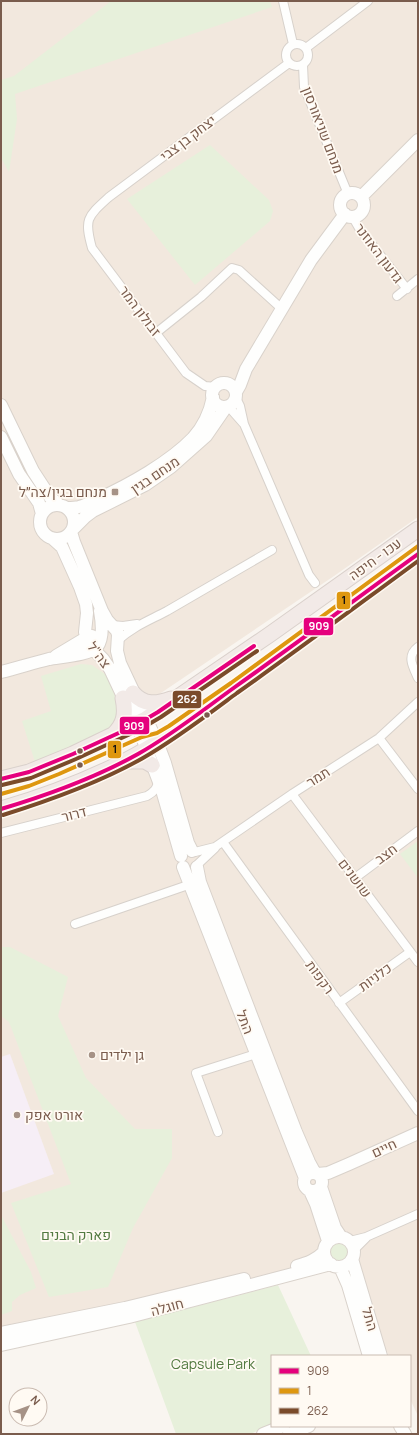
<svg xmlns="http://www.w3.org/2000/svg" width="419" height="1435" viewBox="0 0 419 1435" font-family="Manrope,Heebo,sans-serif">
<rect width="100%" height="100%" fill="#f9f5f0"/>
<path fill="#f2e8de" d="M1,1H418V517L334,576L87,743L31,766L1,774Z
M418,565V1416L410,1399V1356H389L340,1254L237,1286L1,1342V819L151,757Z"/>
<path fill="#f6eef6" d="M10,1054L54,1174L1,1193V1057Z"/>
<path fill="#e7f0db" d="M111,1H270L272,7L15,94L17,119L9,172L1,158V80L14,76Z
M210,145L269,200L273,211L270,221L195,285L127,199Z
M81,664L92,665L105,674L110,682L116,699L118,713L113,725L104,734L35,762L22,721L51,711L41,676Z
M418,841V878L400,854Z
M1,947H10L68,977L58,1016L86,1078L135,1129H172V1158L133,1228L108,1287L49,1297L11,1203L71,1184L9,1022L1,1016Z
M1,1215L31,1272L36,1288L20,1295L12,1302V1311L1,1315Z
M329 1252a10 10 0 1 1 20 0a10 10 0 1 1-20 0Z
M278,1285L311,1356H272V1425L250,1434H176L135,1322Z"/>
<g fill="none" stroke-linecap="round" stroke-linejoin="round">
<g stroke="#d7d1cb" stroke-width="10">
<path id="street" d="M283,1L293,44
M286 55a11 11 0 1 1 22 0a11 11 0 1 1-22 0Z
M306,48L368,1
M303,65L304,87L348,194
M352,216L359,228L407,289
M397,296L418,279
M156,333L201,297L232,268L239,270L282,309
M216,387L205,386L186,373L92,248C84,219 87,217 109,197L289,63
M236,398L240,406L244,424L309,575L315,583
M228,406L243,423
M112,625L123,626L137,624
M117,641C134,626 148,621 167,611C202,591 237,570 272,550
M418,647C406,656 413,667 418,678
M379,738L418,789
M292,794L418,962
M1,833L147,796C154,792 158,788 158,780
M223,842L418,1111
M195,852L215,847L292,794L379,738L418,702
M198,864L215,848
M355,878L418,831
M75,924L191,884
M339,1003L410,952
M218,1132L196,1073L259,1053
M350,1241L366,1237L418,1214
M354,1250L366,1238"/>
</g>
<g stroke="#d9d2cb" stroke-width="14">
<path id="secondary" d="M340 205a12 12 0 1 1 24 0a12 12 0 1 1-24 0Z
M361,197L418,140
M212 395a12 12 0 1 1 24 0a12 12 0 1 1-24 0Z
M236,392L240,385L246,369L311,260L345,214
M1,405L33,471L50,497L59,505
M1,437L19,474L39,503L42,514
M40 522a17 17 0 1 1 34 0a17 17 0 1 1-34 0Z
M67,508C71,508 75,508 79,507C86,505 92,502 98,499C129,485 170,462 193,438C204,426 210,412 213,397
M73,529L85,517L93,511L145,485L171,467L206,436L226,407
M71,532L74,542L102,611L107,620L117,631L118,635L117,651L120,663L157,742L165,763L188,843L192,851
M52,538L62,547L80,587L86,604L87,613L85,632L87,642L90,646L103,659L110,669L142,737L162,790L181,856
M56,656L86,638L92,636
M1,672C17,668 33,663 49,659C59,657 90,655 97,647C104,638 102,622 100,611
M183,867L305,1178
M197,867L200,882L296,1132L309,1162L315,1173
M304 1182a9 9 0 1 1 18 0a9 9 0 1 1-18 0Z
M318,1174L328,1173L349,1164L418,1133
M321,1187L335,1228L341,1237
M310,1191L316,1204L328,1241
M324 1252a15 15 0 1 1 30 0a15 15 0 1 1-30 0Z
M352,1259L381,1356
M297,1266C308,1263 316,1260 324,1252
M340,1267L348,1285L369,1356
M1,1333L125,1308L244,1279
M1,1345L129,1317L331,1264
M400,1426L405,1434
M263,1434L283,1426
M289,1434L309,1426"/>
</g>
<g stroke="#dad1cc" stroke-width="17">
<path id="highway" d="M133,693C144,706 157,704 171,699
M113,735C125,724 126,713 123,698
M126,761H145L152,765
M1,779L29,772L73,754L146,719L269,635L418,529
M1,809C43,797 85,781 125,761C163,742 198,714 233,689C295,645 356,599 418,554"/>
</g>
<use href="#street" stroke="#fefefd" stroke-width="8"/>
<use href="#secondary" stroke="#fefefd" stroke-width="12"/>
<use href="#highway" stroke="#f2eae7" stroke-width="15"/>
<g stroke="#fffaf3" stroke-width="7">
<path id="bus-1" d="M1,779L29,772L73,754L136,725L158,712L254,646
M1,809C48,795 95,778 138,754C172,735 203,710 235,687C296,644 357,598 418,554"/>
</g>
<g stroke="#fffaf3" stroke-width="7">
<path id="bus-2" d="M1,794L29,786L59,774L142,737L157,733L169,726L231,683L418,546"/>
</g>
<g stroke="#fffaf3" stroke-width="7">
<path id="bus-3" d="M2,785L31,778L76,759L139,730L161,717L257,651
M3,815C51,800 99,783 143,758C176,739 206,716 237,693C298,650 358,605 418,561"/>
</g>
<use href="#bus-1" stroke="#e5007d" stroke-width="4"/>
<use href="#bus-2" stroke="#de970f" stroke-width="4"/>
<use href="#bus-3" stroke="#7a4b2a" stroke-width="4"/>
</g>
<g fill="#a69286" stroke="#fffaf3" stroke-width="1.5">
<rect x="111" y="488" width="8" height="8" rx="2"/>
<circle cx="92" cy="1055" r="4"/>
<circle cx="17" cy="1115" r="4"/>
</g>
<g fill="#7a5c4d" stroke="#fffaf3" stroke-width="1.5">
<circle cx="207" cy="715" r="3.5"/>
<circle cx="80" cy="751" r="3.5"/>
<circle cx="80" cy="765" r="3.5"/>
</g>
<g text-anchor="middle" stroke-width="3.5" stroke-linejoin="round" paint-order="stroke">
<g font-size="14" fill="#7a5c4d" stroke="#fffaf3">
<text transform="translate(323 130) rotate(69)" y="5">מנחם שניאורסון</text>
<text transform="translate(188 138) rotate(-37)" y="5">יצחק בן צבי</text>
<text transform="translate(379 253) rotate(53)" y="5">גדעון האוזנר</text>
<text transform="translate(140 311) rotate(53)" y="5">זבולון המר</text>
<text transform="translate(155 475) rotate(-34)" y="5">מנחם בגין</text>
<text transform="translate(375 559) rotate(-36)" y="5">עכו - חיפה</text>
<text transform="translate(99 655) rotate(53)" y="5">צה"ל</text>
<text transform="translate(318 777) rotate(-33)" y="5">תמר</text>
<text transform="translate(74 814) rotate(-14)" y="5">דרור</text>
<text transform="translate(386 854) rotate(-37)" y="5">חצב</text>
<text transform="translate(355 878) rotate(53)" y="5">שושנים</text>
<text transform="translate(320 977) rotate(54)" y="5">רקפות</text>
<text transform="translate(375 977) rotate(-36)" y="5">כלניות</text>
<text transform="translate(245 1022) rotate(69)" y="5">התל</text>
<text transform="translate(384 1148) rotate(-25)" y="5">חיים</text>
<text transform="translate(167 1307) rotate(-15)" y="5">חוגלה</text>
<text transform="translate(370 1319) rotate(74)" y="5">התל</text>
</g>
<g font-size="14" fill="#7a5c4d" stroke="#fffaf3" text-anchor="start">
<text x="107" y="497" text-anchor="end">מנחם בגין/צה״ל</text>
<text x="100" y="1060">גן ילדים</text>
<text x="25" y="1120">אורט אפק</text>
</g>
<g font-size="14" fill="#537a41" stroke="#fffaf3">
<text x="76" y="1240">פארק הבנים</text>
<text x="213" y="1369">Capsule Park</text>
</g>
</g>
<g stroke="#fffaf3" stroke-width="1.5">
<rect x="336" y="591" width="15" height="19" rx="4" fill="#de970f"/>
<rect x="303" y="617" width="31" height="19" rx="4" fill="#e5007d"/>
<rect x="172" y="690" width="30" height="19" rx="4" fill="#7a4b2a"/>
<rect x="119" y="716" width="31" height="19" rx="4" fill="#e5007d"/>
<rect x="107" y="740" width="15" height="19" rx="4" fill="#de970f"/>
</g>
<g font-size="11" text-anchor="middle" font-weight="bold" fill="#fff">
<text x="319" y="630">909</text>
<text x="187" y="703">262</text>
<text x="134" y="730">909</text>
</g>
<g font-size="11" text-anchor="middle" font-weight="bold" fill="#111">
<text x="344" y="604">1</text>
<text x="115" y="753">1</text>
</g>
<rect width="419" height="1435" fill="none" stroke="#7a5c4d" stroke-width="4"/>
<rect x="271" y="1355" width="140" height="72" fill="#fffaf3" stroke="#cabbb1"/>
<rect x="279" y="1368" width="20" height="6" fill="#e5007d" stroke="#cabbb1"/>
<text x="307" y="1375" font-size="12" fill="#7a5c4d">909</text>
<rect x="279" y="1388" width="20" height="6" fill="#de970f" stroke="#cabbb1"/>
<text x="307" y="1395" font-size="12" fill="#7a5c4d">1</text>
<rect x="279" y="1408" width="20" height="6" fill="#7a4b2a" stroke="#cabbb1"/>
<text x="307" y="1415" font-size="12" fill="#7a5c4d">262</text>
<g transform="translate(28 1407) rotate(48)"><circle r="19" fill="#fffaf3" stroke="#cabbb1"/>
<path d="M0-3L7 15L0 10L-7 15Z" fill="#a69286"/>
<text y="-6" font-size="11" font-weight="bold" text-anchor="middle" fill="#7a5c4d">N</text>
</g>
</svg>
